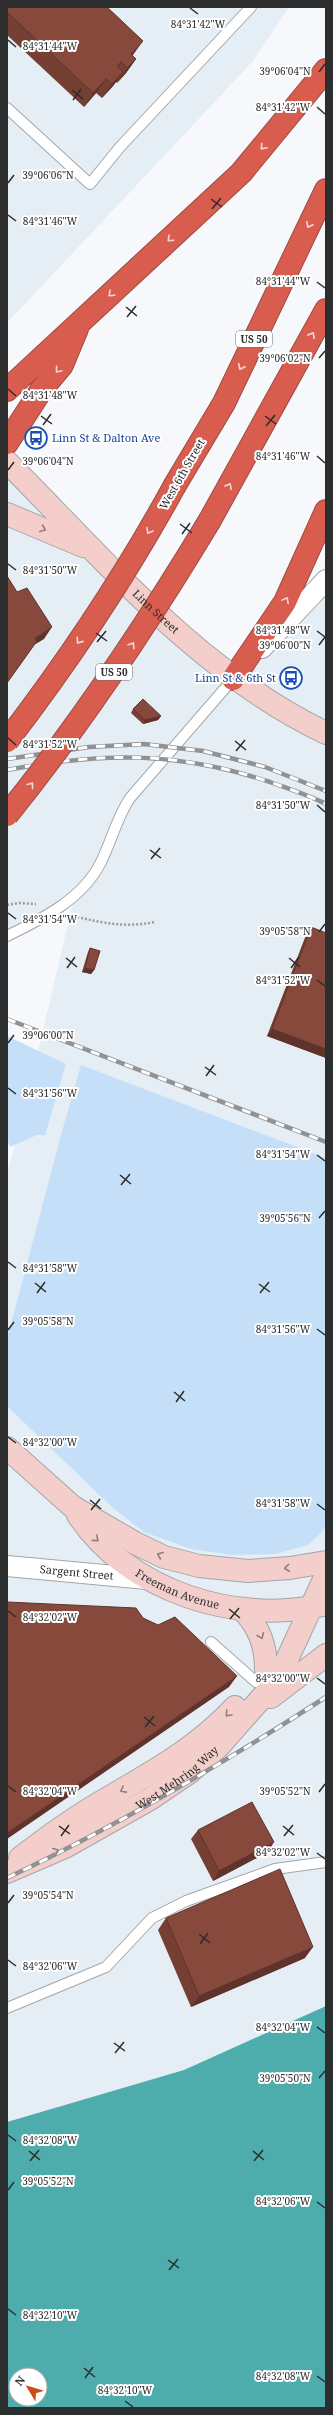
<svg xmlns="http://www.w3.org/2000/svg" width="333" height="2415" viewBox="0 0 333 2415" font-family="'Noto Serif',serif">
<rect width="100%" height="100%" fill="#f6f8fb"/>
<path fill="#e5edf5" d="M7,7H289L253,61L7,323Z
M7,462L233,679L326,580V2006L184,2070L7,2122V1175L28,1094L77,886L55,906L7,938Z"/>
<path fill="#c5dff9" d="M7,1036L66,1064L45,1135H37L10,1147L7,1139Z
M81,1065L326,1158V1525L322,1532L308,1545L275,1554L232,1555L191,1549L144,1532L113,1508L7,1406V1339L61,1135Z"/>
<path fill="#4facac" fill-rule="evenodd" d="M326,2006V2408H7V2122L184,2070ZM16,2375H40V2399H16Z"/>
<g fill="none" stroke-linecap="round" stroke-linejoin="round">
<g stroke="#a4a6a8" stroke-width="12">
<path id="service" d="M7,108L90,184L120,147L251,7
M7,936C42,919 83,899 101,862C112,840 116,819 130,798L233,679
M211,1642L256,1682
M7,2008L106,1967L152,1918L186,1901L275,1869L326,1862"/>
</g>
<g stroke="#a4a6a8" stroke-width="22">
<g id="minor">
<path d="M262,648L326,580"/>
<path id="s1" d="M7,1566L147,1579"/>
</g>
</g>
<g stroke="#a4a6a8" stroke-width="24">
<g id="secondary">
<path id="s2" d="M7,462C105,560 198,672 326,733"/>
<path d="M7,514L83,546"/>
<path d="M7,1448L73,1507L135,1543L164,1557L199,1566L248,1571L290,1568L326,1562"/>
<path id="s3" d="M78,1515C128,1591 236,1625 322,1605"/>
<path d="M242,1609C259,1627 266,1645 266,1669"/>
<path d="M271,1697L326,1655"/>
<path d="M20,1858C46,1838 72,1819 101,1802C150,1773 195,1750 235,1707"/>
<path id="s4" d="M7,1872L65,1847L150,1799L190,1772L220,1745L273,1685L285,1664L326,1575"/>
</g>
</g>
<g stroke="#9c4c43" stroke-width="24">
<path id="motorway" d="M7,390L241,173L326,70
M7,443L42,389L62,365L77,329
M175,485L224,403L326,190
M210,520L326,310
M233,679L285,602L326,511"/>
</g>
<path stroke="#9b9c9e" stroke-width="2.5" stroke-dasharray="2 2" stroke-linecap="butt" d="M7,905L19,903L36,904
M73,916C103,923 124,928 155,922"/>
<use href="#service" stroke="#fff" stroke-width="10"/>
<use href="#minor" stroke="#fff" stroke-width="20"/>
<use href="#secondary" stroke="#f4ceca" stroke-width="22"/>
<use href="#motorway" stroke="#d95d4f" stroke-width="22"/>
<g stroke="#909293" stroke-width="4.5">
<path id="rail" d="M7,759L89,747L144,744L203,751L265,767L326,791
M7,770C103,752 176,751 270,782C289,789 308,795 326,804
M7,1019L326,1142
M7,1878C117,1826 224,1763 326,1697"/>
</g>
<use href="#rail" stroke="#fff" stroke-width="3" stroke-dasharray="9" stroke-linecap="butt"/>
<g stroke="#9c4c43" stroke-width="24" stroke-linecap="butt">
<path id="motorway-bridge" d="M7,741C69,660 126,575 175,485
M7,815C82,722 148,623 210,520"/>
</g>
<use href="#motorway-bridge" stroke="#d95d4f" stroke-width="22"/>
</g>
<path fill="#753f34" d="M7,7L132,56L136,59L126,73L117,83L116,82L113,86L102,98L96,93L84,107L7,35Z
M133,709L161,716L158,720L143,724L131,713Z
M311,927L326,1058L267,1036L306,935Z
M90,948L94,970L91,974L82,972L88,952Z
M198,1830L268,1852L213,1881L191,1839Z
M166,1918L305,1958L191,2007L158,1930Z"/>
<path fill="#5f332b" d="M143,41L133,55L124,65L131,54Z
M136,59L126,73L117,83L127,68Z
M123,72L113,86L102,98L112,84Z
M106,79L96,93L84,107L93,93Z
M52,627L44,639L34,645L35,638Z
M161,716L158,720L143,724L145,720Z
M85,968L94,970L91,974L82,972Z
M272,1029L326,1049V1058L267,1036Z
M237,1676L229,1687L7,1839V1833Z
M274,1842L268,1852L213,1881L219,1871Z
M313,1947L305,1958L191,2007L199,1996Z"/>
<path fill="#88493d" stroke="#5f332b" d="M7,7H107L143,41L131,54L136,59L127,68L121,62L117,66L123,72L112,84L106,79L93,93L7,12Z
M7,576L17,592L27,588L52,627L35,638L37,641L7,683Z
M143,699L161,716L145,720L133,709Z
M311,927L326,933V1049L272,1029Z
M90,948L100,951L94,970L85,968Z
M7,1602L136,1608L143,1618L158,1625L175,1617L237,1676L7,1833Z
M252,1802L274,1842L219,1871L198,1830Z
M280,1869L313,1947L199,1996L166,1918Z"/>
<defs><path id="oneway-chevron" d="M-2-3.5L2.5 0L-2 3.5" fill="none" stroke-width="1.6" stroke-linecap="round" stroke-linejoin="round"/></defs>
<g stroke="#f6d6d3">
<use href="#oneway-chevron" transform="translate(263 147) rotate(131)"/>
<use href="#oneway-chevron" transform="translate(309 225) rotate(116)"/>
<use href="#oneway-chevron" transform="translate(170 239) rotate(137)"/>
<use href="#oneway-chevron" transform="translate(111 294) rotate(137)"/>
<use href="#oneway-chevron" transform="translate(312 335) rotate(-61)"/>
<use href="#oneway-chevron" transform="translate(241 367) rotate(116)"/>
<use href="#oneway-chevron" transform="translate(58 370) rotate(130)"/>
<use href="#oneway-chevron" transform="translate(229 486) rotate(-61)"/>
<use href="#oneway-chevron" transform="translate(149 531) rotate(119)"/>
<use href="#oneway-chevron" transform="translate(286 600) rotate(-62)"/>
<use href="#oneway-chevron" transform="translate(79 641) rotate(125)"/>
<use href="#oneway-chevron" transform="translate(132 645) rotate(-57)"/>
<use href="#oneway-chevron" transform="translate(31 785) rotate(-52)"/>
</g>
<g stroke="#907e7c">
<use href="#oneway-chevron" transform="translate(43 529) rotate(23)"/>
<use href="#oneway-chevron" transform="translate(96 1539) rotate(40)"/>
<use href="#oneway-chevron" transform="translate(160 1555) rotate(-157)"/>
<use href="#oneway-chevron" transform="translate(287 1568) rotate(174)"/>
<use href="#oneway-chevron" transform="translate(261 1636) rotate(68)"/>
<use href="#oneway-chevron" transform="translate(228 1714) rotate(133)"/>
<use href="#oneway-chevron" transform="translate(123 1790) rotate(151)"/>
<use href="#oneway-chevron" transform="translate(56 1851) rotate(-23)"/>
</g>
<path fill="none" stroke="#2c2d2d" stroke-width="1.5" d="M190,8L198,14M8,40L16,47M319,72L325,64M72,90L83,99M73,100L81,89M317,107L325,114M8,183L14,175M211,199L222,207M212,209L221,198M8,215L16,221M317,282L325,288M126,307L137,316M127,317L136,306M319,358L325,351M8,389L16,396M41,416L52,424M265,416L276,424M43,425L51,414M266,426L275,415M317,456L325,463M8,470L14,462M180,524L192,533M182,534L190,523M8,564L16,570M317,631L325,637M96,633L107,641M97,642L106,631M319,645L325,637M8,738L16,745M235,741L246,750M236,751L245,740M317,805L325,812M150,850L161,858M151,859L160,848M8,913L16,919M319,932L325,924M66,958L77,967M289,958L300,967M67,968L75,957M291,968L299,957M317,980L325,986M8,1043L14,1035M205,1067L216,1075M206,1076L214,1065M8,1088L16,1094M317,1155L325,1161M120,1175L131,1184M121,1185L130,1174M319,1218L325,1211M8,1262L16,1268M35,1283L46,1292M259,1284L270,1292M37,1293L45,1282M260,1293L269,1282M317,1329L325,1335M8,1330L14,1322M174,1392L185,1401M176,1402L184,1391M8,1437L16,1443M90,1500L101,1509M317,1504L325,1510M91,1510L100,1499M229,1609L240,1618M8,1611L16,1617M230,1619L239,1608M317,1678L325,1684M144,1717L155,1726M145,1727L154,1716M8,1786L16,1792M319,1792L325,1784M59,1826L70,1834M283,1826L294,1835M61,1836L69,1825M284,1836L293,1825M317,1853L325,1859M8,1903L14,1895M199,1934L210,1943M200,1944L208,1933M8,1960L16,1966M317,2027L325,2033M114,2043L125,2051M115,2053L124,2042M319,2078L325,2071M8,2135L16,2141M29,2151L40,2160M253,2151L264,2160M30,2161L39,2150M254,2161L263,2150M8,2190L14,2182M317,2202L325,2208M168,2260L179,2268M169,2270L178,2259M8,2309L16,2315M84,2368L95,2377M317,2376L325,2382M85,2378L93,2367M125,2401L133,2407"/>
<defs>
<g id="bus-ring" transform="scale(1.15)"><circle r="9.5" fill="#fff" stroke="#1a4fb4" stroke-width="1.5"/><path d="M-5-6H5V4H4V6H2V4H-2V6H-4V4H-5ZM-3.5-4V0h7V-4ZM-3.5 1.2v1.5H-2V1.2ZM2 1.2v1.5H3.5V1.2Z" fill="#1a4fb4"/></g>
</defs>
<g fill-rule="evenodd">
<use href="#bus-ring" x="36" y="438"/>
<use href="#bus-ring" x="291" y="678"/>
</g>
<g text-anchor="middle" stroke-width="4" stroke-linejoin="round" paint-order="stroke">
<g fill="#fff" stroke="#6b6c6c" stroke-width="1">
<rect x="236" y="331" width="36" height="16" rx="3"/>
<rect x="96" y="664" width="36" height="16" rx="3"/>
</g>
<g font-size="10" font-weight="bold" fill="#2c2d2d">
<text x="254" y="343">US 50</text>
<text x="114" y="676">US 50</text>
</g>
<g font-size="11" fill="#164399" stroke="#fff" text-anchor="start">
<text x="52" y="442">Linn St &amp; Dalton Ave</text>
<text x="276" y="682" text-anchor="end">Linn St &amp; 6th St</text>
</g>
<g font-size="11" fill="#2c2d2d" stroke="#fff">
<text transform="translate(182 474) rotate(-60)" y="4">West 6th Street</text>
<text dy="4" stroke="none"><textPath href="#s2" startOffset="211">Linn Street</textPath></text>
<text dy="4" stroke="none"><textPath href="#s1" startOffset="70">Sargent Street</textPath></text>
<text dy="4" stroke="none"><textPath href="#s3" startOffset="127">Freeman Avenue</textPath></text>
<text dy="4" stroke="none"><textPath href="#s4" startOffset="195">West Mehring Way</textPath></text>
</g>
</g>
<g font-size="10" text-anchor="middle" fill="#2c2d2d" stroke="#fff" stroke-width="4" stroke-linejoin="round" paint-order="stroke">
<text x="198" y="28">84°31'42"W</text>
<text x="50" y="50">84°31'44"W</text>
<text x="285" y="75">39°06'04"N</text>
<text x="283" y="111">84°31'42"W</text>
<text x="48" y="179">39°06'06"N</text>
<text x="50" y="225">84°31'46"W</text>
<text x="283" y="285">84°31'44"W</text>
<text x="285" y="362">39°06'02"N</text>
<text x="50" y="399">84°31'48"W</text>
<text x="283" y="460">84°31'46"W</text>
<text x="48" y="465">39°06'04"N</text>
<text x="50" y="574">84°31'50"W</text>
<text x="283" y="634">84°31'48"W</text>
<text x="285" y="649">39°06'00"N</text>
<text x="50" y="748">84°31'52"W</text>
<text x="283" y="809">84°31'50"W</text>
<text x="50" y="923">84°31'54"W</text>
<text x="285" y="935">39°05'58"N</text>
<text x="283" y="984">84°31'52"W</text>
<text x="48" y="1039">39°06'00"N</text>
<text x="50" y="1097">84°31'56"W</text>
<text x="283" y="1158">84°31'54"W</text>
<text x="285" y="1222">39°05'56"N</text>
<text x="50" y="1272">84°31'58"W</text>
<text x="48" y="1325">39°05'58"N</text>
<text x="283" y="1333">84°31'56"W</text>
<text x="50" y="1446">84°32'00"W</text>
<text x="283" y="1507">84°31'58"W</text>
<text x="50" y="1621">84°32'02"W</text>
<text x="283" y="1682">84°32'00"W</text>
<text x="50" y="1795">84°32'04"W</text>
<text x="285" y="1795">39°05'52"N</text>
<text x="283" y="1856">84°32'02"W</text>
<text x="48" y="1899">39°05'54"N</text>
<text x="50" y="1970">84°32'06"W</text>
<text x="283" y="2031">84°32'04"W</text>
<text x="285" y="2082">39°05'50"N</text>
<text x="50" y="2144">84°32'08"W</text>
<text x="48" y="2185">39°05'52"N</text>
<text x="283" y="2205">84°32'06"W</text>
<text x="50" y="2319">84°32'10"W</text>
<text x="283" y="2380">84°32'08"W</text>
<text x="125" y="2394">84°32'10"W</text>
</g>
<rect width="333" height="2415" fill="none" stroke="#2c2d2d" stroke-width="16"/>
<g transform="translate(28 2387) rotate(308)"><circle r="19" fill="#ffffff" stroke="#ababab"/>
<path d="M0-3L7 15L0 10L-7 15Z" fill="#cf4815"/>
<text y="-6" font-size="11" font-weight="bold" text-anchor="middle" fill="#2c2d2d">N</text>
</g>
</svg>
